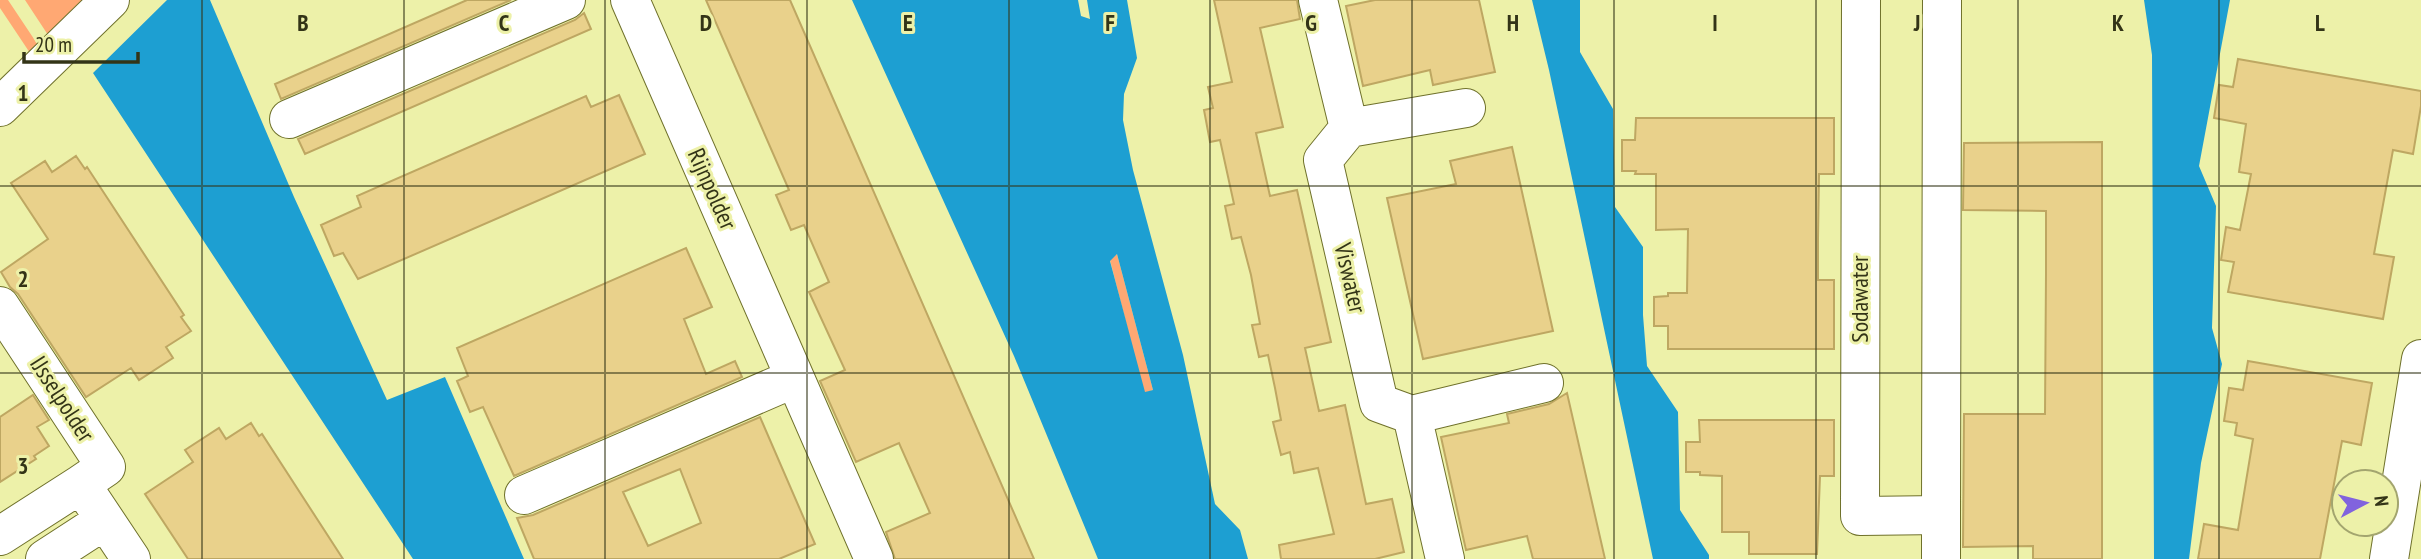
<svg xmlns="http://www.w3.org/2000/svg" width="2421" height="559" viewBox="0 0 2421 559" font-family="'PT Sans Narrow',sans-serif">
<rect width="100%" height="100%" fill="#edf1a9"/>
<path fill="#ffa873" d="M0,0H8L40,48L32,56L0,8Z
M25,0H91L50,38Z
M1117,254L1153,390L1144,393L1110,260Z"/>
<path fill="#1d9fd2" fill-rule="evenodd" d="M167,0H210L294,197L387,400L445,377L524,559H413L93,73Z
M852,0H1078L1081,16L1090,19L1087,0H1127L1137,58L1124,94L1123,120L1133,170L1183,355L1215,504L1240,530L1248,559H1098L1014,356ZM1117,254L1153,390L1145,392L1110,261Z
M1532,0H1580V52L1613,109L1615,207L1643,247V315L1647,366L1678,412L1680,510L1709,555V559H1653L1549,70Z
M2144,0H2230L2199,166L2216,206L2212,328L2222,364L2201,463L2189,559H2154L2152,55Z"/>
<path fill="#e9d18b" stroke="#bea762" stroke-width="2" fill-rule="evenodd" d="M467,0H511L281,99L275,84Z
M706,0H790L1034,559H895L886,532L930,513L899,443L856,462L820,381L845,370L809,292L829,282L804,225L791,230L776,195L789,190Z
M1214,0H1297L1300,19L1260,28L1283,127L1256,133L1270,196L1297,190L1331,342L1305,348L1319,411L1345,405L1366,504L1392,499L1404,552L1375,559H1281L1279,545L1334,534L1318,468L1294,473L1290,452L1281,455L1273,422L1281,420L1275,388L1268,355L1259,357L1252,325L1260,324L1251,275L1241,237L1232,239L1225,206L1234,204L1220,140L1210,142L1204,110L1213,108L1208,87L1232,82Z
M1375,0H1479L1495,72L1433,85L1430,70L1363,86L1346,6Z
M584,13L591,29L305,154L298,139L575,20Z
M2238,59L2421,91V106L2413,154L2393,150L2374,254L2394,257L2383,319L2228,292L2234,262L2221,260L2226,227L2240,230L2251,174L2239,172L2246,124L2214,118L2219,85L2233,87Z
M619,95L645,154L358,279L343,253L334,256L321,225L361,207L357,196L586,96L591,107Z
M1636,118H1834V174H1819L1818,238V280H1834V349H1668V326H1654V297L1668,296V293H1687L1688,229L1656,230V174H1635L1636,171H1622V140H1635Z
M2102,142V559H2033V546L1963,547L1964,414H2045L2046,274V211L1963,210L1964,143Z
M1512,147L1553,331L1423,359L1387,198L1456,184L1450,161Z
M76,156L85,169L87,167L184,315L181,317L191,331L166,347L173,358L139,380L131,368L86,397L18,294L10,287L1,272L48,239L11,183L45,161L52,172Z
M686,248L712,307L684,319L706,374L735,361L742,377L514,476L483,407L470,412L457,381L468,376L457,348Z
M2248,361L2372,383L2361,445L2342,441L2320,559H2198L2204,524L2238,530L2253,439L2235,435L2237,423L2224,421L2229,388L2243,390Z
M1567,393L1605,559H1533L1527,536L1466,550L1441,437L1509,423L1507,414L1549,404Z
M33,395L49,420L37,427L49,446L34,456L36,459L0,482V417Z
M760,417L815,544L779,559H534L517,518L533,515ZM680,469L701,523L648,546L623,492Z
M1699,420H1834V476H1820L1817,554H1749V532H1722V476L1700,475V472H1686V442H1700Z
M251,423L259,436L262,434L343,559H188L145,494L193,462L185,450L219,428L226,439Z"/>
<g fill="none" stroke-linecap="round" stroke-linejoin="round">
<g stroke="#6f712b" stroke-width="40">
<path id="minor" d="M630,0L874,559
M1318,0L1349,128L1323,160L1379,403L1412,415L1445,559
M1861,0L1860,516L1941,515L1942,0
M0,107L110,0
M289,119L566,0
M1349,128L1466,108
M0,306L106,467L81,484L131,559
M1412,415L1544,383
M524,495L795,378
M1941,515V559
M0,536L81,484
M45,559L105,520
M2389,559L2421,359"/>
</g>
<use href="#minor" stroke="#fff" stroke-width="38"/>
</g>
<path fill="none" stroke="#333417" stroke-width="2" stroke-opacity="0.55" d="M202,0V559M404,0V559M605,0V559M807,0V559M1009,0V559M1210,0V559M1412,0V559M1614,0V559M1816,0V559M2018,0V559M2219,0V559M0,186H2421M0,373H2421"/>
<g text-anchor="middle" stroke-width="6" stroke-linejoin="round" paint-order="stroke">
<g font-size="24" fill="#333417" stroke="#edf1a9">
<text transform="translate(712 189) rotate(66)" y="8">Rijnpolder</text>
<text transform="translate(1350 278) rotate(77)" y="8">Viswater</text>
<text transform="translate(1860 299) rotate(-90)" y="8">Sodawater</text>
<text transform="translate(62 399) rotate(57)" y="8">IJsselpolder</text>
</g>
</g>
<g font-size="23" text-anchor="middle" font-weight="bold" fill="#333417" stroke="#edf1a9" stroke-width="6" stroke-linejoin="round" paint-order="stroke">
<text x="303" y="31">B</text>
<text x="504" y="31">C</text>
<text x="706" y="31">D</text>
<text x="908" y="31">E</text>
<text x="1110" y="31">F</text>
<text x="1311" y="31">G</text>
<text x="1513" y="31">H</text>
<text x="1715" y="31">I</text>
<text x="1917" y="31">J</text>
<text x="2118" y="31">K</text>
<text x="2320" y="31">L</text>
<text x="23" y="101">1</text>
<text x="23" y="287">2</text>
<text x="23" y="474">3</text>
</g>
<g transform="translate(2365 503) rotate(83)"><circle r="33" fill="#edf1a9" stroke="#a3a56f" stroke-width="2"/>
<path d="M0-5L12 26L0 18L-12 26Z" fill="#8163de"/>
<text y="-10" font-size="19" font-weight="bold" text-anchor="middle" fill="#333417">N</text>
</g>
<path d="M24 52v10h114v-10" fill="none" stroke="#333417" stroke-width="3.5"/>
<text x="35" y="52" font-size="21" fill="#333417" stroke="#edf1a9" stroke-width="5" paint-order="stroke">20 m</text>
</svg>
